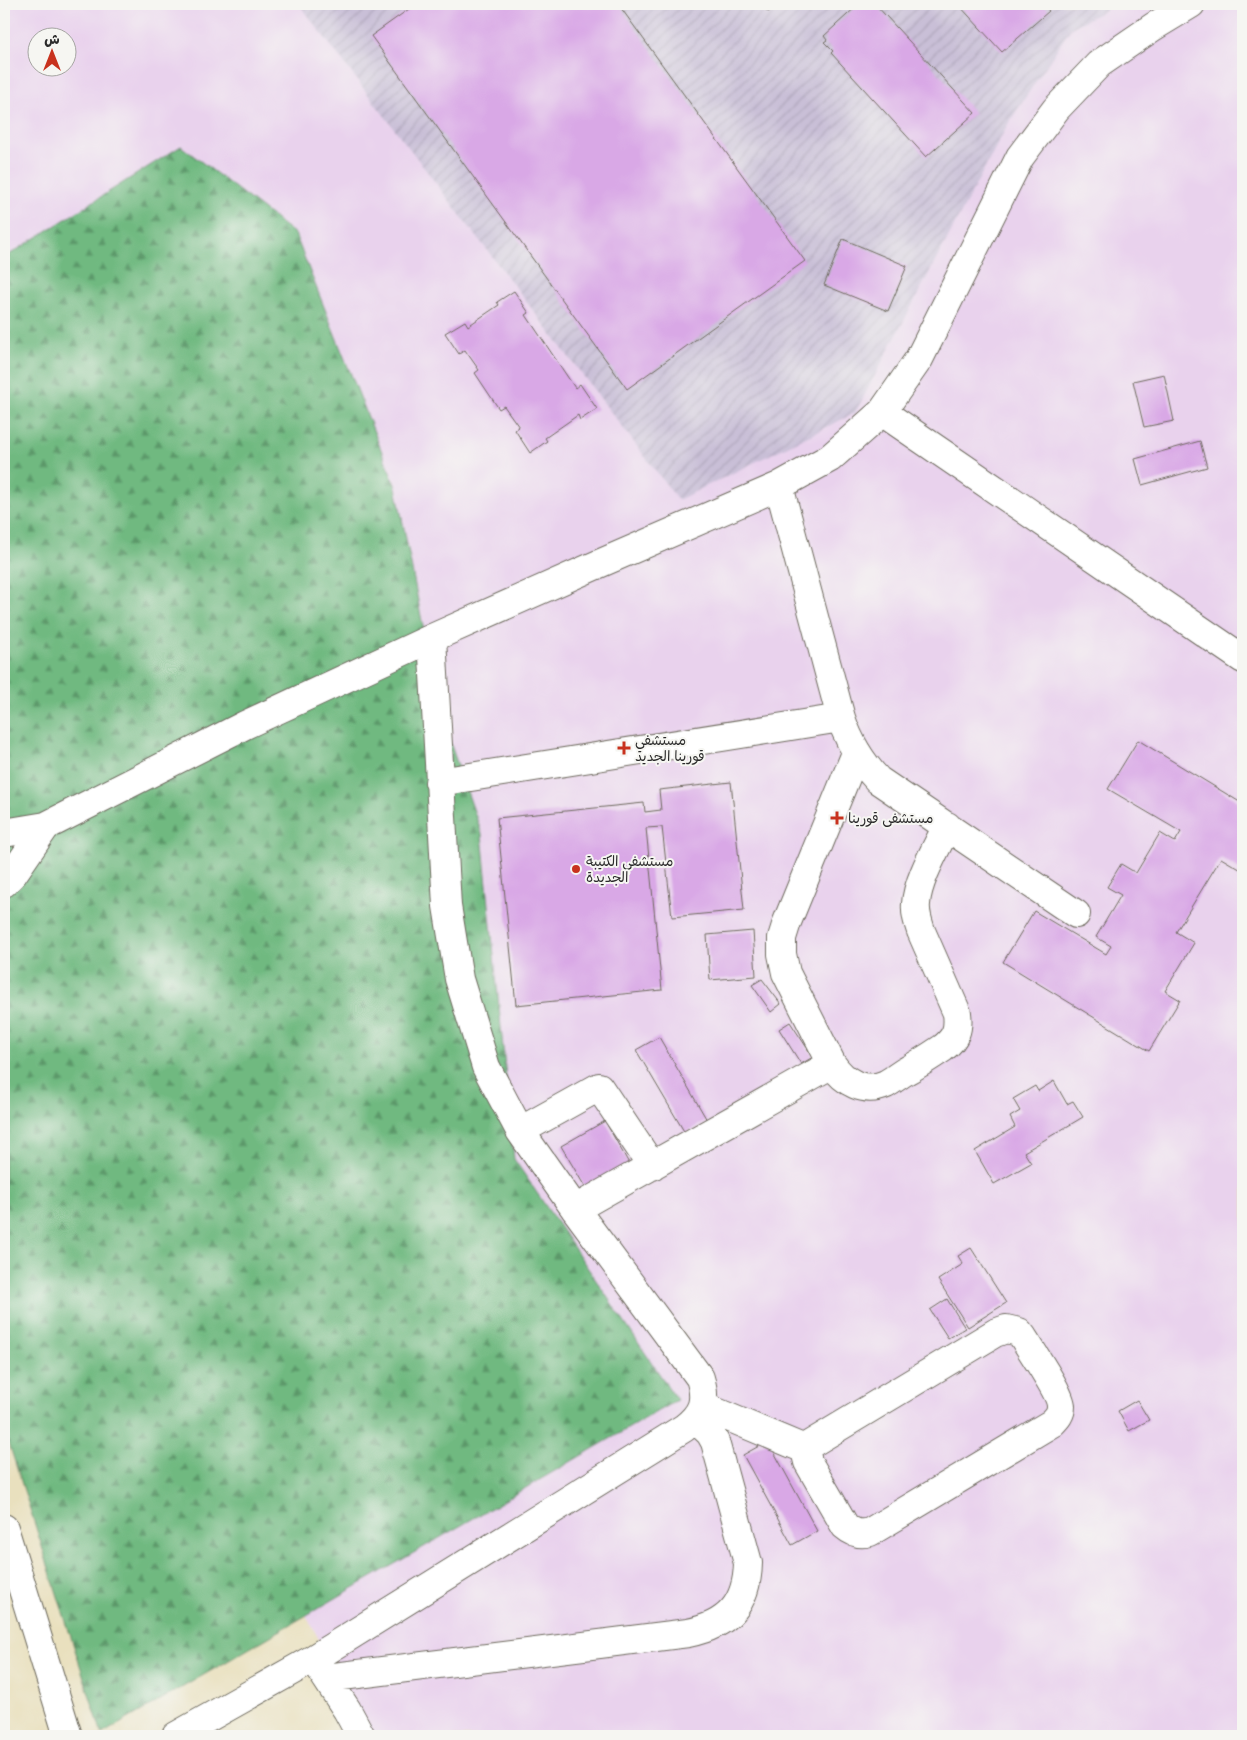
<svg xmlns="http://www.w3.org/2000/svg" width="1247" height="1740" viewBox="0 0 1247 1740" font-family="'Balsamiq Sans','Playpen Sans Arabic',sans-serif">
<defs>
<pattern id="industrial-furrows" width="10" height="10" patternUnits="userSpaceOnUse" patternTransform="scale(1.25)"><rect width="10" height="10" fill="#c9bfd7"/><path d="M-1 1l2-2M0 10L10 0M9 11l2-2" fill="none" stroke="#ada4b9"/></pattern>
<pattern id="forest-firs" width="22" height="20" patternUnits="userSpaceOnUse" patternTransform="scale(1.25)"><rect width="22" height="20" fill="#6fb980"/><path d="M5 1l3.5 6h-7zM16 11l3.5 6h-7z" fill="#5b9769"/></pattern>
</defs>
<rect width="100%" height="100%" fill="#f6f6f2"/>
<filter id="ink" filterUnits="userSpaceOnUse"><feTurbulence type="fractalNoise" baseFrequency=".02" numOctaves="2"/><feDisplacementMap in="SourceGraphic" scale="10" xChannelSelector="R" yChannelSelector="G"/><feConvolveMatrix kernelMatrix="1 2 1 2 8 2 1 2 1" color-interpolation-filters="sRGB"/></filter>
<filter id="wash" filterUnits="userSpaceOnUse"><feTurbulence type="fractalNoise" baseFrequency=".0096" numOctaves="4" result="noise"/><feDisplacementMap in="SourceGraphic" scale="20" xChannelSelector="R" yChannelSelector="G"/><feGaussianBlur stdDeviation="1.12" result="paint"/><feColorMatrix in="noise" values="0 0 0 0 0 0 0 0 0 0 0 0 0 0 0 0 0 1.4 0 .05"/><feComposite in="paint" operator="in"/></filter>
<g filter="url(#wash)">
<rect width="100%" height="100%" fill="#e9e0be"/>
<path fill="#e9d2ed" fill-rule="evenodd" d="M4,4H1243V1736H368L363,1722L306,1615L4,1428ZM38,38H68V68H38Z"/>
<path fill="url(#industrial-furrows)" d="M299,4H1116L1071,28L1008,124L855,413L678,500Z"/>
<path fill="url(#forest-firs)" stroke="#4d7256" d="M181,146L295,234L396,487L440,714L482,834L514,1159L677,1400L102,1734L4,1428V258Z"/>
<g id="blocks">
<path fill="#d9a8e6" d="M416,4H618L805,261L627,389L371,36Z
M762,4H780L768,12Z
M859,4H875L975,113L926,157L831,53L833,51L824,42L827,40L824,36Z
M958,4H1043L1049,11L1002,52Z
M843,239L907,266L888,311L824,285Z
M514,291L529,313L526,315L575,388L580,384L597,409L580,420L578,415L545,438L547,441L530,453L515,430L519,427L504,406L499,409L475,373L479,370L465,350L459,354L445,333L465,321L468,326L499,305L497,302Z
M1164,374L1174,421L1144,427L1133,381Z
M1200,441L1207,467L1142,485L1135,459Z
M1138,740L1243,804V871L1221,858L1176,932L1194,943L1165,991L1180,1000L1149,1051L1003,962L1034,911L1106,954L1111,946L1096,937L1121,895L1107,887L1121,864L1136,873L1160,833L1175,842L1181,832L1108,789Z
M731,782L744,910L672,917L662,827L646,828L662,990L516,1005L497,818L644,803L645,812L661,810L659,790Z
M753,931L756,976L710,980L707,935Z
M762,979L781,1004L771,1012L752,985Z
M790,1022L813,1057L801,1064L779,1029Z
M659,1037L707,1120L685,1133L636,1050Z
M1054,1081L1067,1104L1073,1101L1083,1117L1024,1152L1031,1163L994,1184L975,1151L1015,1127L1010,1117L1020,1111L1013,1099L1035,1086L1038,1091Z
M605,1121L631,1167L588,1192L561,1146Z
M971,1248L1006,1303L968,1327L938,1280L963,1264L958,1256Z
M947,1299L965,1328L948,1338L930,1310Z
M1137,1400L1149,1420L1129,1431L1118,1411Z
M768,1441L817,1531L792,1545L743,1455Z"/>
</g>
</g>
<g filter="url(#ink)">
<use href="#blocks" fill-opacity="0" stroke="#6e6a5e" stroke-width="1"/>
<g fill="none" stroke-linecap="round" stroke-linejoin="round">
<g stroke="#6e6a5e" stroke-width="30">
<path id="minor" d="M882,412L1243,659
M779,486L841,718C849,742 860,761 878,780L1076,914
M856,753L787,922L782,938V954L786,973L832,1064C844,1082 864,1094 886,1084C893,1080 899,1075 906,1071C919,1064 931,1056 943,1048C956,1038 959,1029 957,1013L921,931C918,922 915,913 916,904C917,881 937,847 947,826
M439,782L841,718
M4,833L46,826L245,725L432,638L601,563L779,486L830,458L882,412L919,359L1020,157L1056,109L1099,64L1153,27L1191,4
M4,883L13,874L46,826
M520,1131L599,1087L652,1166
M575,1209L832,1064
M1006,1329L1019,1332L1023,1337C1031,1350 1061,1394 1061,1406C1061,1414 1057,1418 1052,1423L870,1532C860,1535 853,1533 845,1526L808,1462L806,1454L809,1445L995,1333Z
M702,1406L807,1450
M317,1664L347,1710L361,1736
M326,1678L688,1633C728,1625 747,1604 748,1563L715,1442L710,1433L695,1419
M176,1736L313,1659L684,1428C703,1413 707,1401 700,1378L575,1209L520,1131L486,1067L459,979L447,906L432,638"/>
</g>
<g stroke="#6e6a5e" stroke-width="30">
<path id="major" d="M4,1528L68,1736"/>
</g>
<use href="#minor" stroke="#fff" stroke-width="28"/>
<use href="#major" stroke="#fff" stroke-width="28"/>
</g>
</g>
<g fill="#c8321e" stroke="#f6f6f2" stroke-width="2">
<path d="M621.5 740.5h5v5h5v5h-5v5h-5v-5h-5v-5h5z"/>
<path d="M834.5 810.5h5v5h5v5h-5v5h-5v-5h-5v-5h5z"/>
<circle cx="576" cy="869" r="5"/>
</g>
<g text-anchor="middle" stroke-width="4" stroke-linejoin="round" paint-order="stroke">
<g font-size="14" fill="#2b2b2b" stroke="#f6f6f2" text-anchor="start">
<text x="635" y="745">مستشفي<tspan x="635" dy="16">قورينا الجديد</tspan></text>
<text x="848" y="823">مستشفى قورينا</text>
<text x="586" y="866">مستشفي الكتيبة<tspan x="586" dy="16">الجديدة</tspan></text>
</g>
</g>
<rect width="1247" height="1740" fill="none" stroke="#f6f6f2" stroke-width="20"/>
<g transform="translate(52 52)"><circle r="24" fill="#f6f6f2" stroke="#a5a5a2"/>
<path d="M0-4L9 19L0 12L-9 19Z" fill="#c8321e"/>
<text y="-8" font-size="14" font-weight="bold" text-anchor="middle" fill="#2b2b2b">ش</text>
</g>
</svg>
